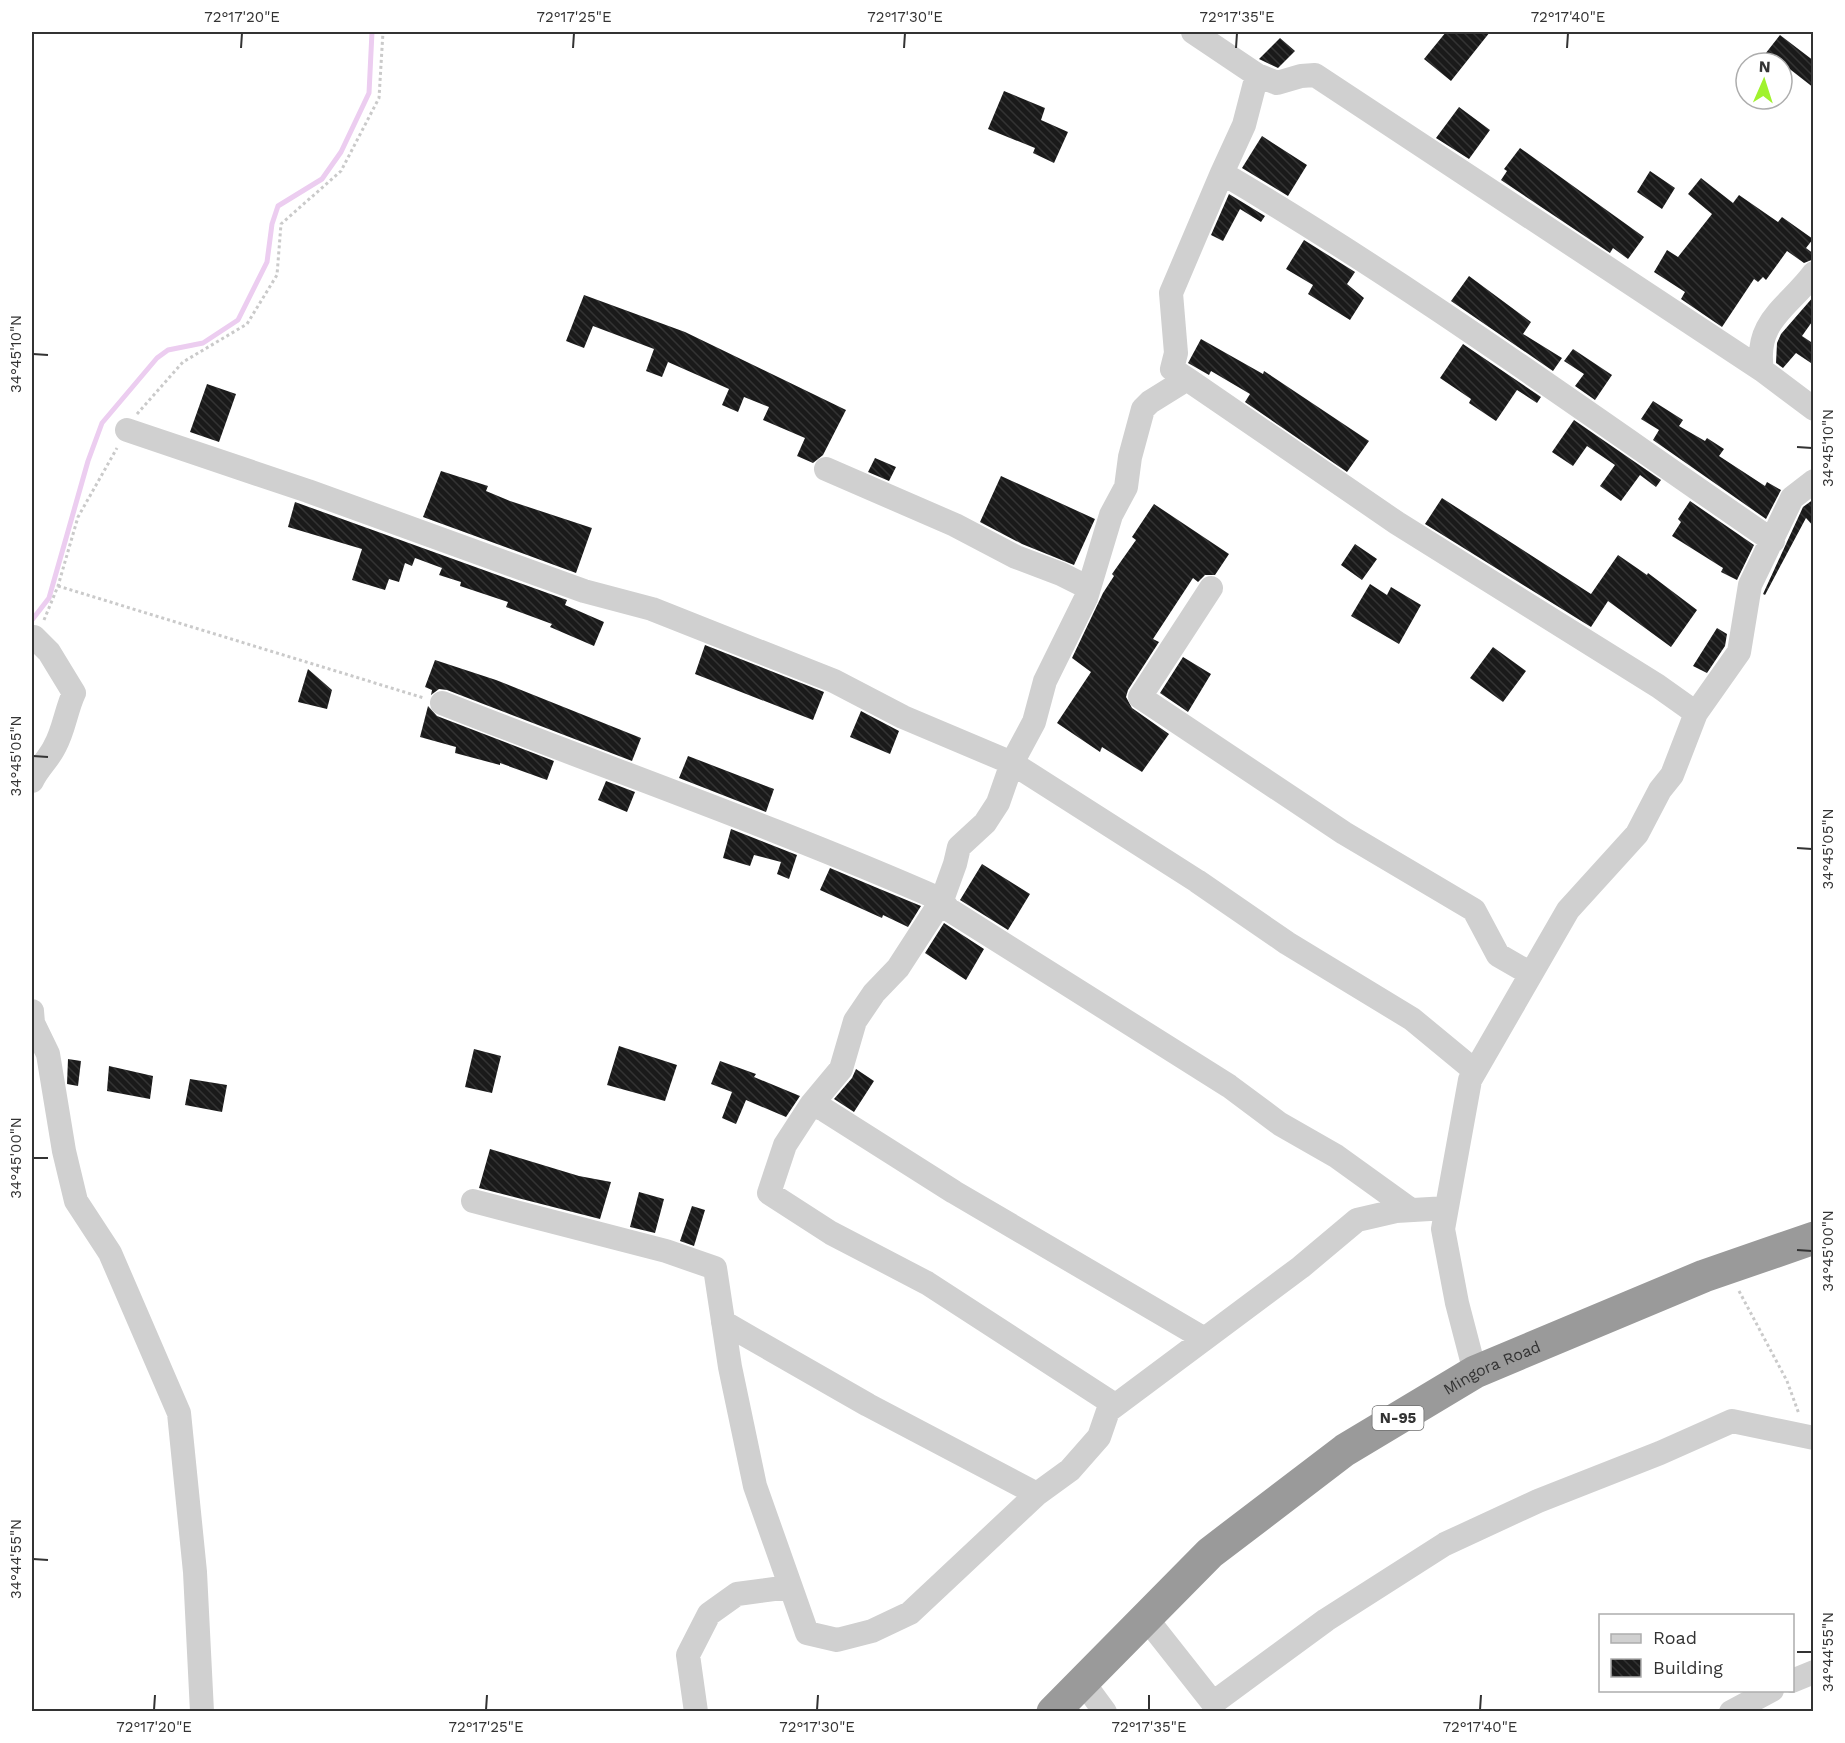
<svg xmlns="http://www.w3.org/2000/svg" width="1845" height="1743" viewBox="0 0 1845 1743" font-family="'Work Sans',sans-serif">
<defs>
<pattern id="building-back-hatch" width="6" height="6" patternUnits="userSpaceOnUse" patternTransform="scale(1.5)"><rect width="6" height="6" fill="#1a1a1a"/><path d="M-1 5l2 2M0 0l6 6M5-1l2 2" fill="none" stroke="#333"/></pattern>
</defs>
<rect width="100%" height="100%" fill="#fff"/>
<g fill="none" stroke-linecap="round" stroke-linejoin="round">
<path stroke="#eccdf0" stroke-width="5" d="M32,620L49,598L88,461L102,423L157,358L168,350L203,343L238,320L267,262L272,224L278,206L322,179L341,152L369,93L372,32"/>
</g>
<path fill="url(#building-back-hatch)" d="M1446,32H1490L1451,81L1424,59Z
M1780,35L1814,61V88L1782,63H1758Z
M1280,38L1295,51L1278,68L1259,59Z
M1004,91L1045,108L1041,120L1068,132L1054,163L1033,153L1035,148L988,129Z
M1459,107L1490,130L1469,159L1436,138Z
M1262,136L1307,165L1288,196L1242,168Z
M1520,148L1644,237L1628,259L1613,248L1610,253L1501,180L1507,171L1504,169Z
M1650,171L1675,188L1662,209L1637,192Z
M1701,178L1733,203L1739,195L1778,222L1782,217L1813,239L1806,248L1814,254V259L1804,263L1787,251L1766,280L1763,277L1758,282L1754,279L1722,327L1681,299L1685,292L1654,272L1667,250L1678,257L1712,214L1688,194Z
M1229,194L1265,216L1261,222L1240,209L1223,241L1211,235Z
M1304,240L1355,272L1347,284L1364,298L1350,320L1308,294L1313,285L1286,269Z
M1469,276L1531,322L1523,334L1562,358L1553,371L1451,301Z
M584,295L685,332L846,410L823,455L813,463L797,456L805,438L763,420L769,407L744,397L738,412L722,405L729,389L668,362L662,377L646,371L654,349L593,326L584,348L566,341Z
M1814,296V319L1802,336L1814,344V365L1796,353L1783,368L1776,363L1777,343L1781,334Z
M1201,339L1263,374L1264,371L1369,441L1347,472L1245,402L1250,394L1211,371L1209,375L1188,363Z
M1463,344L1541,397L1537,403L1517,390L1496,421L1469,403L1471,399L1440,378Z
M1573,349L1612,375L1595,400L1575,386L1584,374L1564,361Z
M207,384L236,394L219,442L190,432Z
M1653,401L1683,420L1679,426L1705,441L1707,438L1724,449L1719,456L1765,486L1767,482L1781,490L1766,519L1653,440L1659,430L1641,419Z
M1574,420L1661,480L1656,487L1640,475L1621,501L1600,486L1615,465L1587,446L1573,466L1552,452Z
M875,458L896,467L889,481L868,472Z
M441,471L488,486L486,491L510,501L592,528L576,573L423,517Z
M1001,476L1095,519L1074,565L1022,544L980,522Z
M1442,498L1591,594L1618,555L1647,575L1648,573L1697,610L1671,647L1608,601L1591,627L1425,524Z
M1814,499V527L1806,518L1765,595L1763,594L1803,507Z
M1690,501L1754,545L1737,580L1721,572L1723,568L1672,536L1681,522L1678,519Z
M295,502L567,600L565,605L604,622L594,646L550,627L552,624L506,607L508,602L460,586L461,582L439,575L442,568L415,558L412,566L405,563L399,582L389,579L385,590L352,580L362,549L288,527Z
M1154,504L1229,554L1215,575H1205L1198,582L1193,578L1153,639L1159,642L1128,690L1126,697L1132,708L1169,734L1142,772L1102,747L1100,752L1057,723L1091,672L1072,658L1103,593L1114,576L1112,574L1136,540L1132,537Z
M1355,544L1377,559L1362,580L1341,565Z
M1370,584L1387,595L1391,587L1421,605L1399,644L1351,616Z
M1717,628L1727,634L1725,646L1707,673L1693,666Z
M705,645L824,692L813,720L695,674Z
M1493,647L1526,671L1503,702L1470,678Z
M1183,657L1211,674L1188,712L1160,693Z
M435,660L496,680L641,738L632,761L447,690L439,689L431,695L432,690L425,687Z
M308,669L332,690L327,709L298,702Z
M428,706L437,716L554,761L547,780L500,763V765L455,753L456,747L420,737Z
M861,711L899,731L890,754L850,737Z
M688,756L774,789L766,812L679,778Z
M606,781L635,792L627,812L598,800Z
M731,829L797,855L789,879L777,874L781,862L754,855L750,866L723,858Z
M982,864L1030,894L1008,930L960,900Z
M830,868L875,887L921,906L908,927L883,915L882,918L820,890Z
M944,923L984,949L966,980L925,953Z
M619,1046L677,1065L665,1101L607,1085Z
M474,1049L501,1056L492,1093L465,1087Z
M68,1059L81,1061L78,1086L67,1084Z
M720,1061L756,1074L754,1077L800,1096L786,1117L746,1100L736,1124L722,1118L732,1092L711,1084Z
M109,1066L153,1076L150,1099L107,1091Z
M856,1069L874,1081L854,1112L834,1099L852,1078Z
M190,1079L227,1085L222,1112L185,1105Z
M490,1149L579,1176L611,1182L600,1219L479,1188Z
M639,1192L664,1199L655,1233L630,1227Z
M692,1206L705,1210L694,1246L680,1241Z"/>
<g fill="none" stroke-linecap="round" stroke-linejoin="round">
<path stroke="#cacaca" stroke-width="3" stroke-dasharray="3 3" stroke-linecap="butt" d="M137,414L183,362L247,324L277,275L281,224L341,171L379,98L383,32
M58,586L424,698
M44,620L58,586L78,517L117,448
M1739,1291L1787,1381L1799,1414"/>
<path stroke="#d0d0d0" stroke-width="24" d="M1193,32L1257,75L1244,125L1222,173C1412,285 1591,416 1773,541
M1257,75L1277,83L1301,76L1315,75L1762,370
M1814,273C1788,308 1754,321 1762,370L1814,409
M1187,379L1172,369L1176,353L1171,293L1222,173
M127,430L308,491L584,591L652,609L834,681L903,717L1012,763L1197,881L1287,943L1412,1019L1475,1071
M826,469L955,525L1016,557L1061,574L1089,588
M1211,588L1140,697L1344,833L1474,910L1498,955L1531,974
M442,703C609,769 778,828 942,900L948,909L1229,1086L1280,1124L1336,1156L1411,1210
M32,781C38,768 49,759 55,746C64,730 66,710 74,693L49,652L34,637
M32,1011L33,1023L48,1054L64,1151L76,1201L110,1253L179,1413L195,1572L202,1712
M811,1105L841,1069L855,1021L874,993L898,968L942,900L955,864L959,847L985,823L998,803L1012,763L1034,722L1045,681L1086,598L1111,515L1126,487L1130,457L1143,409L1150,402L1187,379L1397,523L1658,686L1696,713
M473,1201L666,1251L715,1268L730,1367L755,1486L807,1633L837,1640L872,1631L910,1613L1037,1494L1070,1470L1099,1437L1108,1411L1301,1267L1357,1220L1396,1211L1447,1208
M723,1322L868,1405L1037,1494
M1475,1372L1457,1303L1443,1229L1470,1080L1568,910L1637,834L1660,790L1672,775L1696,713L1739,652L1750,585L1792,498L1814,481
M1115,1405L927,1283L831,1233L769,1193L785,1145L811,1105L823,1109L954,1192L1203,1338
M1146,1618L1213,1703L1326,1620L1445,1544L1538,1501L1660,1453L1732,1421L1814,1438
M1792,1681L1814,1672
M1083,1682L1105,1712
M696,1712L688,1655L709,1614L737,1594L789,1587
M1731,1712L1772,1690"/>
<path stroke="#9a9a9a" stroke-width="33" id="s1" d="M1053,1712L1210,1553L1345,1450L1475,1372L1704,1276L1814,1238"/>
</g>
<path fill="none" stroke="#333" stroke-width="2" d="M241,48L242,33M573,48L574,33M904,48L905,33M1236,48L1237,33M1567,48L1568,33M33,354L48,355M1797,447L1812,448M33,756L48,757M1797,848L1812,849M33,1158H48M1797,1250L1812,1251M33,1559L48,1560M1797,1652H1812M154,1710L155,1695M486,1710L487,1695M817,1710L818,1695M1149,1710V1695M1480,1710L1481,1695"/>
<g text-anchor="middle" stroke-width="6" stroke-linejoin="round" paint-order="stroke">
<rect fill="#fff" stroke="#707070" stroke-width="1.5" x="1372.5" y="1406" width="51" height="24" rx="4.5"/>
<g font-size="15" font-weight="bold" fill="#333">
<text x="1398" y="1423">N-95</text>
</g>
<g font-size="16" fill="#333" stroke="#fff">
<text dy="6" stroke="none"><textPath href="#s1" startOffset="562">Mingora Road</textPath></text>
</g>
</g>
<rect width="1845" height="1743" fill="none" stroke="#ffffff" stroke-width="66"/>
<rect x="1599" y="1614" width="195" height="78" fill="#ffffff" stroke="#adadad" stroke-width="1.5"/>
<rect x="1611" y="1634" width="30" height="9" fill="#d0d0d0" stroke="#adadad" stroke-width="1.5"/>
<text x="1653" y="1644" font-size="18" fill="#333333">Road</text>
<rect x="1611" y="1659" width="30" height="18" fill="url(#building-back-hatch)" stroke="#adadad" stroke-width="1.5"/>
<text x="1653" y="1674" font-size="18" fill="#333333">Building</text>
<g transform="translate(1764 81) rotate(3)"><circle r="28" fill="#ffffff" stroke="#adadad" stroke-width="1.5"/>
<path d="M0-4.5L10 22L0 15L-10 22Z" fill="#a0f22d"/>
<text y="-9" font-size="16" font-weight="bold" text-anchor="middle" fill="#333333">N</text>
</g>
<rect x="33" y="33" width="1779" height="1677" fill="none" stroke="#333" stroke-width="2"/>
<g font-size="15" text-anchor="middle" fill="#333">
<text x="242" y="22">72°17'20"E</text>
<text x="574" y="22">72°17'25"E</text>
<text x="905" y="22">72°17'30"E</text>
<text x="1237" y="22">72°17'35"E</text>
<text x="1568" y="22">72°17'40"E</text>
<text transform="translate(16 354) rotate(-90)" y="5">34°45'10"N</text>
<text transform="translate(1828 448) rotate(-90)" y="5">34°45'10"N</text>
<text transform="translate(16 756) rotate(-90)" y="5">34°45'05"N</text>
<text transform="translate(1828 849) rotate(-90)" y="5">34°45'05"N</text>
<text transform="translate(16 1158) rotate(-90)" y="5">34°45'00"N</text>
<text transform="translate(1828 1251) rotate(-90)" y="5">34°45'00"N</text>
<text transform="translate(16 1559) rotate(-90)" y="5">34°44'55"N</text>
<text transform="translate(1828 1652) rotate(-90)" y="5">34°44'55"N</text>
<text x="154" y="1732">72°17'20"E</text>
<text x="486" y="1732">72°17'25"E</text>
<text x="817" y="1732">72°17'30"E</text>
<text x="1149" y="1732">72°17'35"E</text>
<text x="1480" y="1732">72°17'40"E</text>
</g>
</svg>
